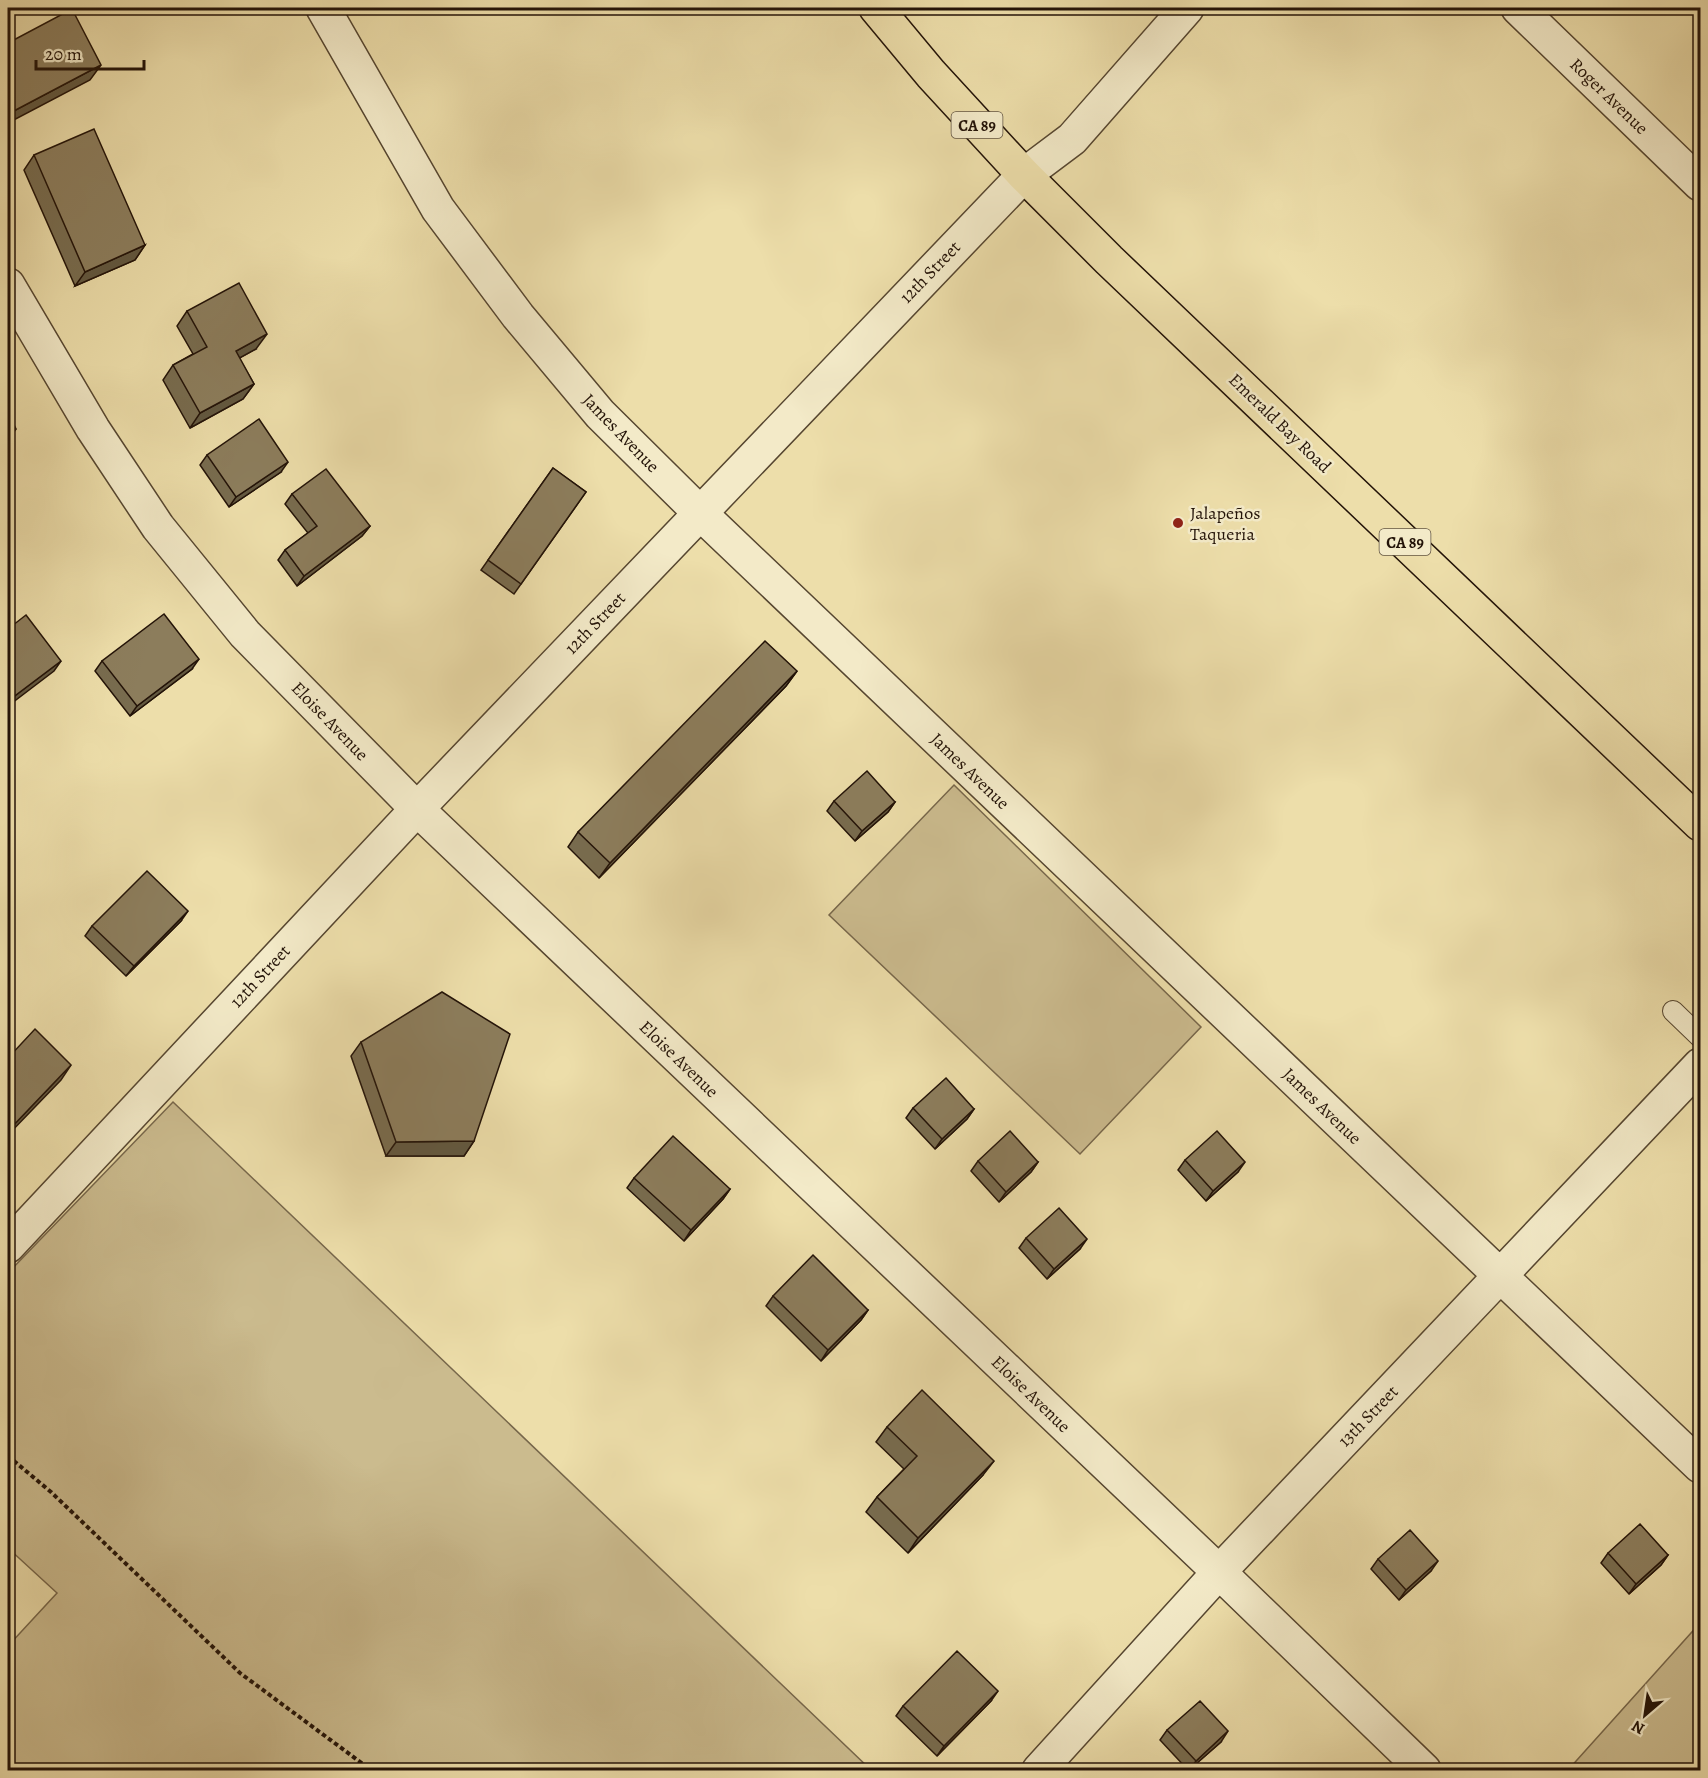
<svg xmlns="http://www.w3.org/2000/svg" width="1708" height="1778" viewBox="0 0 1708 1778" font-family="Alegreya,serif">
<rect width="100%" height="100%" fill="#eddeaa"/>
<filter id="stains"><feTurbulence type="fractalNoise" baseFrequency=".00333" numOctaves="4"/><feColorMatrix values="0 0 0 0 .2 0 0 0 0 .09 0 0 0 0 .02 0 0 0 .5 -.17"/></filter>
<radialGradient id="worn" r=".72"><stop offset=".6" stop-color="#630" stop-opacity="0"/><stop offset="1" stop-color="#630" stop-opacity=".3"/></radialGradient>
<path fill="#cbbb8e" stroke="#77674b" stroke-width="1.5" d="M954,785L1201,1027L1080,1154L829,915Z
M173,1102L871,1770H8V1646L57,1593L8,1548V1273Z
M1700,1623V1770H1568Z"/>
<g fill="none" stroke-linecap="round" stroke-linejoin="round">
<g stroke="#564630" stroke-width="22">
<path id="service" d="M1673,1011L1700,1037"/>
</g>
<g stroke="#564630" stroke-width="36">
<path id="minor" d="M323,8L438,209L518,316L600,414L700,513L1700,1466
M1518,8L1700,184
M1024,175L1072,139L1187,8
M8,285L93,429L158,527L245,634L417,809L1219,1572L1424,1770
M1039,1770L1219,1572L1700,1065"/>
</g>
<g stroke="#564630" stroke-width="36">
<path id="tertiary" d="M8,1246L417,809L1024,175"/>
</g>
<g stroke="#231308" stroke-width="36">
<path id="primary" d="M876,8L931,74L1024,175L1109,260L1700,824"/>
</g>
<path stroke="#231308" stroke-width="4" stroke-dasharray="4.5 3" stroke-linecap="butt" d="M8,1456L51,1492L240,1673L371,1770"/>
<use href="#service" stroke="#f3eac8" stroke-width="20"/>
<use href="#minor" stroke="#f3eac8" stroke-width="33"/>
<use href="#tertiary" stroke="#f3eac8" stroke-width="33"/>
<use href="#primary" stroke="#eddeaa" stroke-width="33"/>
</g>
<path fill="#786c4f" stroke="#231308" stroke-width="1.5" d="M34,155L145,245L135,260L75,286L24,170Z
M187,311L256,349L239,358L254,384L243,399L190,428L163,380L173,365L193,354L177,326Z
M207,455L281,472L229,507L200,465Z
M553,468L586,492L514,594L481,570Z
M292,494L370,526L362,536L297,586L278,560L285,550L308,533L285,504Z
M102,661L192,669L130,716L95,671Z
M797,671L786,686L599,878L568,847L578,832Z
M834,801L895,802L888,812L855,841L827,811Z
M181,921L126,976L85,936L92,926Z
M361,1042L474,1141L464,1156H386L351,1056Z
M913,1108L974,1109L967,1119L935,1149L906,1118Z
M1185,1160L1238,1172L1206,1201L1178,1170Z
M978,1161L1038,1162L1031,1172L999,1202L971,1171Z
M634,1178L730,1189L723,1199L684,1241L627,1188Z
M1026,1238L1080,1249L1047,1279L1019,1248Z
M773,1296L868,1310L861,1320L821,1361L766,1306Z
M887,1427L983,1475L908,1553L866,1512L877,1497L904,1469L876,1442Z
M1608,1553L1668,1555L1661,1565L1629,1594L1601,1563Z
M1378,1559L1431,1571L1399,1600L1371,1569Z
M991,1701L937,1756L896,1716L903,1706Z
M1167,1730L1221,1742L1189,1770H1188L1160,1740Z"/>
<path fill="#625840" stroke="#231308" stroke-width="1.5" d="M101,65L90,80L8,123V116L10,113Z
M145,245L135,260L75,286L85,272Z
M267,334L256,349L225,366L236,351Z
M254,384L243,399L190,428L200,413Z
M16,429L9,439H8V433Z
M288,462L281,472L229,507L236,497Z
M370,526L362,536L297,586L304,576Z
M199,659L192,669L130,716L137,706Z
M61,661L54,671L8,706V701Z
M797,671L786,686L599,878L610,863Z
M895,802L888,812L855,841L862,831Z
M188,911L181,921L126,976L134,966Z
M71,1065L61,1080L8,1135V1131Z
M974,1109L967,1119L935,1149L942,1139Z
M474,1141L464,1156H386L396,1142Z
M1038,1162L1031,1172L999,1202L1006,1192Z
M1245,1162L1238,1172L1206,1201L1213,1191Z
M730,1189L723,1199L684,1241L691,1230Z
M1087,1239L1080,1249L1047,1279L1054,1269Z
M868,1310L861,1320L821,1361L828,1350Z
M994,1461L983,1475L908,1553L918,1538Z
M1668,1555L1661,1565L1629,1594L1636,1584Z
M1438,1561L1431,1571L1399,1600L1406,1590Z
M998,1691L991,1701L937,1756L944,1746Z
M1228,1731L1221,1742L1189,1770L1196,1761Z"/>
<path fill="#8c7d5c" stroke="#231308" stroke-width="1.5" d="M72,9L101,65L10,113L8,108V43Z
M94,129L145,245L85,272L34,155Z
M239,283L267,334L236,351L254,384L200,413L173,365L207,347L187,311Z
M8,412L16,429L8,433Z
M259,419L288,462L236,497L207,455Z
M553,468L586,492L521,584L488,560Z
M326,469L370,526L304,576L285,550L317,526L292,494Z
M164,614L199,659L137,706L102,661Z
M26,615L61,661L8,701V629Z
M765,641L797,671L610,863L578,832Z
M867,771L895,802L862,831L834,801Z
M147,871L188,911L134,966L92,926Z
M442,992L510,1034L474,1141L396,1142L361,1042Z
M35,1029L71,1065L8,1131V1058Z
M946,1078L974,1109L942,1139L913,1108Z
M1010,1131L1038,1162L1006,1192L978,1161Z
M1217,1131L1245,1162L1213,1191L1185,1160Z
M673,1136L730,1189L691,1230L634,1178Z
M1059,1208L1087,1239L1054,1269L1026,1238Z
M813,1255L868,1310L828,1350L773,1296Z
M922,1390L994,1461L918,1538L877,1497L917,1456L887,1427Z
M1640,1524L1668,1555L1636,1584L1608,1553Z
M1410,1530L1438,1561L1406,1590L1378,1559Z
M957,1651L998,1691L944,1746L903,1706Z
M1200,1701L1228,1731L1196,1761L1167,1730Z"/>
<circle fill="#8f2418" stroke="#f3eac8" stroke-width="2" cx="1178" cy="523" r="6"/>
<g text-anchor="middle" stroke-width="5" stroke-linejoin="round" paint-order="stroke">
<g fill="#f3eac8" stroke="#615442" stroke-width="1.5">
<rect x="951.5" y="112" width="51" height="26" rx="4.5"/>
<rect x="1379.5" y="529" width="51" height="26" rx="4.5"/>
</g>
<g font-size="16" font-weight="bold" fill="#231308">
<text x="977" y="131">CA 89</text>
<text x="1405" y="548">CA 89</text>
</g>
<g font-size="18" fill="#231308" stroke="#f3eac8">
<text transform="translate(1609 96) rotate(44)" y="6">Roger Avenue</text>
<text transform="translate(930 272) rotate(-46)" y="6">12th Street</text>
<text transform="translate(1280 423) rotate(44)" y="6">Emerald Bay Road</text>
<text transform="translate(621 433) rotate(46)" y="6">James Avenue</text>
<text transform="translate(595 623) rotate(-46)" y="6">12th Street</text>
<text transform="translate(330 721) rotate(46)" y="6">Eloise Avenue</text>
<text transform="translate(970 771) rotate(44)" y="6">James Avenue</text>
<text transform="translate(260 976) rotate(-47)" y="6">12th Street</text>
<text transform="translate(679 1059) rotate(44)" y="6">Eloise Avenue</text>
<text transform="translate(1322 1106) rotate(44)" y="6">James Avenue</text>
<text transform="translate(1031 1394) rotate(44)" y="6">Eloise Avenue</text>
<text transform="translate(1368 1416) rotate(-46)" y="6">13th Street</text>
</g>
<g font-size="18" fill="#231308" stroke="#f3eac8" text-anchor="start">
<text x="1190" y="519">Jalapeños<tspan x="1190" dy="21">Taqueria</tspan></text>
</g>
</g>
<rect width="1708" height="1778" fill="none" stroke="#eddeaa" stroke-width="30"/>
<rect x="9" y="9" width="1690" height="1760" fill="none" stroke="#231308" stroke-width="3"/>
<rect x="15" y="15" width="1678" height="1748" fill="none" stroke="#231308" stroke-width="1.5"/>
<g transform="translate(1645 1715) rotate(209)" stroke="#f3eac8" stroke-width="4.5" paint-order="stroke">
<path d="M0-4.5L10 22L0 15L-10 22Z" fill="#231308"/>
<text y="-9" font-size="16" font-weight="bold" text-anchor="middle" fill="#231308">N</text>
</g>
<path d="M36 60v9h108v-9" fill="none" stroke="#231308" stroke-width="3"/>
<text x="45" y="60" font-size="18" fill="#231308" stroke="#f3eac8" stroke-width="4.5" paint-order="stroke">20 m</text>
<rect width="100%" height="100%" filter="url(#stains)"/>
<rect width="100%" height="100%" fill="url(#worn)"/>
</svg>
